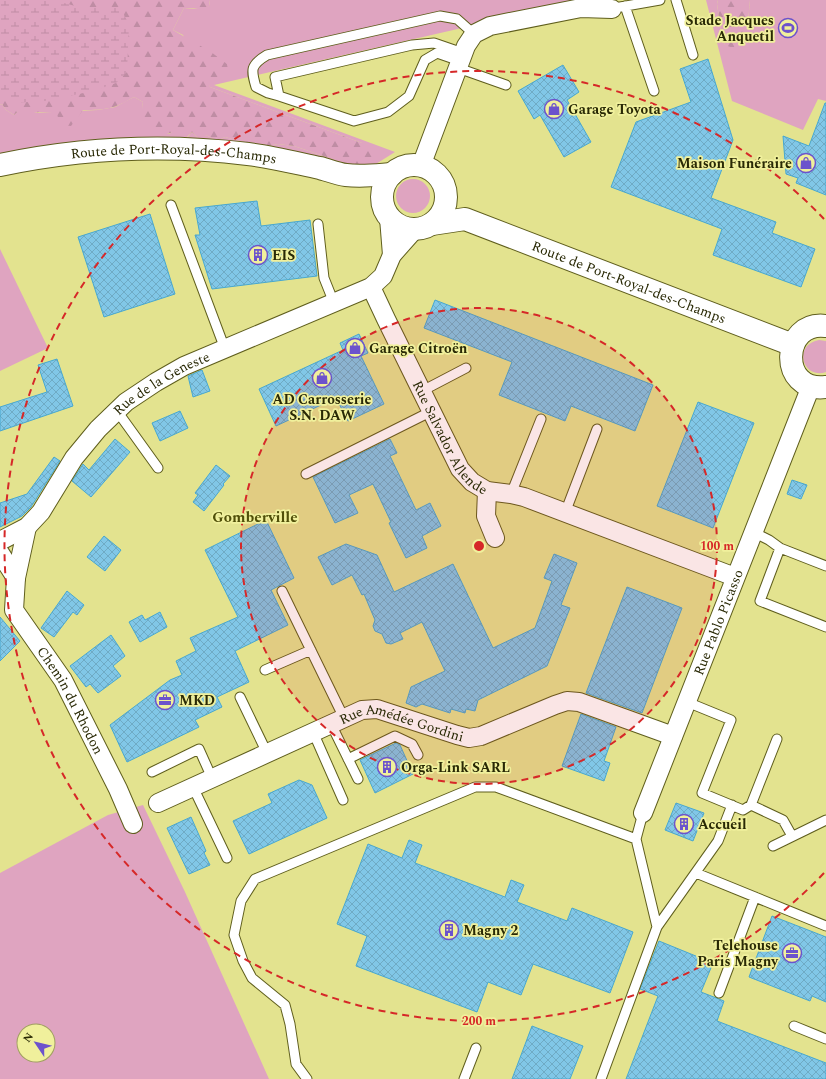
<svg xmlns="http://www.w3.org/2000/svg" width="826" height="1079" viewBox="0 0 826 1079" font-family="Spectral,serif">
<defs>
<pattern id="forest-firs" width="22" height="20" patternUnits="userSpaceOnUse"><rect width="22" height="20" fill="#dfa4c0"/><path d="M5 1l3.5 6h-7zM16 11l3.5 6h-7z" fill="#bf8da4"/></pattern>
<pattern id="wetland-marsh" width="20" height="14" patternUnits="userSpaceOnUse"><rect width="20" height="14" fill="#dfa4c0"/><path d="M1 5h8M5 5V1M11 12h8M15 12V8" fill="none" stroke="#bf8da4"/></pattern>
<pattern id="building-cross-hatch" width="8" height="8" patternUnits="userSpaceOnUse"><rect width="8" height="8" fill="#81c7e7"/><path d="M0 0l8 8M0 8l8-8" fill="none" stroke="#6fabc5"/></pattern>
</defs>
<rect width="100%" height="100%" fill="#e3e38f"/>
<path fill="#dfa4c0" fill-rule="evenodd" d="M210,0H584L214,85L395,152L376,164L350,168L227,144L0,156V105L2,104L6,110L14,115L22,107L29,113L98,110L115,107L134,97L143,102C139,119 156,129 169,134L174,131L187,138L192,132L198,138L206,135L217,141L225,137L262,147L278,144L294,146L350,165L362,143L210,87L183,35L173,30L184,8L194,9L209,6Z
M706,0H718L717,4L721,31L725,45L748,22L750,0H826V101L818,99L803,130L732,101Z
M396 196a17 17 0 1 1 34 0a17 17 0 1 1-34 0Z
M0,249L48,348L0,371Z
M819,340L826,341V372C803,380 792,345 819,340Z
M143,805L185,892L269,1079H0V873L108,815ZM24,1031H48V1055H24Z"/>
<path fill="url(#forest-firs)" d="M0,0H210L209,6L204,9L184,8L173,30L211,52L227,64L229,76L209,83L210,87L362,143L385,151L386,154L374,162L362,164L350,165L294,146L278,144L262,147L225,137L217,141L206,135L202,139L198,138L192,132L183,141L177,139L174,132L163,135L158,130L152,132L146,130L141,121C143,114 141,109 143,102L134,97C114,109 106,110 83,110L71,126L61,125L56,112H39L29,114L22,108L14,115L6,110L2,104L0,105Z
M718,0H750L748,22L744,37L733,48L725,45L721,31L717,4Z"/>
<path fill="url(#wetland-marsh)" d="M0,0H59L61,2L82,8H121L129,25L127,72L116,83L93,91L45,101L12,103L0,95Z"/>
<path fill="url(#building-cross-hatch)" stroke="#48a8cf" d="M708,59L733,140L711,198L776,222L772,233L815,249L801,287L713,255L722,229L611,187L636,122L691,102L680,69Z
M563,65L579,92L567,100L591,142L564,157L540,115L534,119L518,91Z
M825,103H826V195L796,183L798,178L786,174L783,136L809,146Z
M257,201L261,226L310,220L317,276L212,289L195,235H200L195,208Z
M150,214L175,294L104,317L78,237Z
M435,300L653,385L635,431L571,406L565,421L499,395L512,362L424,328Z
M359,334L368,353L361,356L384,404L348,421L336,398L276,426L259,389L343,350L340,343Z
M57,359L73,406L0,431V407L47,392L38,365Z
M202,370L210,391L193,397L188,376Z
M698,402L754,423L713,528L657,506Z
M180,411L188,428L160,441L152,423Z
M115,439L130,452L91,497L72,481L83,464L89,470Z
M390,439L397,453L390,456L416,510L430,503L441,526L422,536L427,548L406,558L389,523L391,522L373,484L349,495L358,513L335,523L313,477Z
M54,457L60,461L31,507L22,516L0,527V503L27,494Z
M216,465L230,476L223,484L224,485L204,511L193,502L198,495L195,493Z
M792,480L807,485L801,499L787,494Z
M266,520L294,578L271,590L288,625L235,651L249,682L217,697L222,707L195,720L199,727L127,762L110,725L170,680L182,675L176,661L196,651L190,638L238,617L205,550Z
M104,536L121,550L105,571L87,557Z
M346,544L377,555L394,592L453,564L493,648L535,628L552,581L544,578L554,554L577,563L561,605L570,608L547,666L478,700L475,711L466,709L465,713L451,709L450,713L422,704L416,707L406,703L411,687L445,671L422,622L400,633L403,639L391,644L386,643L382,634L375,631L373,626L375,620L364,594L362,595L352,575L332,585L318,557Z
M627,587L682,608L642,713L586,693Z
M67,591L84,605L77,615L73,612L54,637L41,628Z
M160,612L167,627L140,642L129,622L142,615L145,620Z
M0,617L20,641L0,661Z
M111,635L125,656L113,666L121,676L98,693L90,684L86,687L70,666Z
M581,714L616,727L604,761L610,763L604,781L562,766Z
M396,743L400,745L413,774L375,793L360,760Z
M299,780L312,785L327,818L249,854L233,821L272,803L268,794Z
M676,803L704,813L693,841L665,830Z
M191,817L206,851L204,853L210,865L189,874L167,828Z
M409,840L422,845L415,863L505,897L511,880L524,885L517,902L567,921L572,908L633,932L610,993L533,964L521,995L488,982L477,1012L356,966L367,936L337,924L368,844L402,858Z
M772,916L826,937V1002L812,996L810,1001L749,977Z
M659,941L713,963L701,992L724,1001L717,1021L826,1063V1079H626L658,996L640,989Z
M532,1026L583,1046L570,1079H512Z"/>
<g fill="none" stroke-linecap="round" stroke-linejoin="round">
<g stroke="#5f5e1d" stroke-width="11">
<path id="lane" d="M676,0L693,55
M625,6L654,91
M620,7L660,0
M460,61L437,53L425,60L409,96L388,112L354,121L279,96L275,77L412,45L434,43L463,53
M458,68L506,85
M279,96L268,93L256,87C251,70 250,65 267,55L440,16L457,19L474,34
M171,205L225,349
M318,224L324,278L334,303
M422,391L466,368
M117,411L158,468
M306,474L432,411
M511,494L541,419
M565,513L597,429
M753,532L769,540L780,548L826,566
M780,548L760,601L826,627
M282,591L344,718
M265,670L311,650
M240,697L267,753
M687,702L731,720L702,793L743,810L751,805L777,739
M331,724L358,779
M313,732L343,800
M348,759L395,736L412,744L418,755
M152,772L199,749L212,778
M193,787L227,858
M751,805L783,820L792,836
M773,846L826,820
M696,873L826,926
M657,927L718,841L732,805
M719,993L755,897
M794,1026L826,1039
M307,1079L296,1064L290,1024L285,1005L252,978L243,961L234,935L241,901L255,879L475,787H496L636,839
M464,1079L476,1048
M601,1079L657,927L636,839L643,813"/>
</g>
<g stroke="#5f5e1d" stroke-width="20">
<g id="street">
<path d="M421,166L466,46L474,34L490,26L581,8L612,9"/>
<path d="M389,218L392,255"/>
<path id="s1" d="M371,287L386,319L460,469L472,482L487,491L511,494L524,497L735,577"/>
<path d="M487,491L486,516L495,538"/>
<path id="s2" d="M27,527L16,578L14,610L63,680L118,789L133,824"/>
<path id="s3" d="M0,541L27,527L41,512L74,458L98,429L126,402L156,382L184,366L371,287L383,276L392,255L415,229"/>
<path d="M0,553L16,578"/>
<path id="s4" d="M158,803L362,710L377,709L457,735L469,738L481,736L555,705L567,701L579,702L673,736"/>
<path id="s5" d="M643,813L811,386"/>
</g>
</g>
<g stroke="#5f5e1d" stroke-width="24">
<g id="secondary">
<path id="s6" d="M0,165C81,148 165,144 248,154C272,157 296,163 320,168C328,170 337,174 346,175C361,177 377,175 392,174"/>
<circle cx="414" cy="197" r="32"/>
<path id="s7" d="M432,224L465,219L793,345"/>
<path d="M826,326C781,320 778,393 826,387"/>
</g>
</g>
<use href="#lane" stroke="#fff" stroke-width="9"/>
<use href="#street" stroke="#fff" stroke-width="18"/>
<use href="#secondary" stroke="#fff" stroke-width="22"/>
</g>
<circle cx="479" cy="546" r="238" fill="#d62828" fill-opacity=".12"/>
<g fill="none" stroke="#d62828" stroke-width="2" stroke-dasharray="7 5">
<circle cx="479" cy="546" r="238"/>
<path d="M824 873A475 475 0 1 1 824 219"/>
</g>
<defs>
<g id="stadium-ring" transform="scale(1)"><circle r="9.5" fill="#f0f09c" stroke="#6c53cc" stroke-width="1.5"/><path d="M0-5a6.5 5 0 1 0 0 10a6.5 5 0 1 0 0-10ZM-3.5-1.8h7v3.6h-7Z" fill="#6c53cc"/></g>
<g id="shop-ring" transform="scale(1)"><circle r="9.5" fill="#f0f09c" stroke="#6c53cc" stroke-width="1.5"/><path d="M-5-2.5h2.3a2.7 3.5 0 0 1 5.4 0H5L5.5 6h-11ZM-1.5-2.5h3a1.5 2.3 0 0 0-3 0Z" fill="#6c53cc"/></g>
<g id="building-ring" transform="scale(1)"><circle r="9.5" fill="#f0f09c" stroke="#6c53cc" stroke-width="1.5"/><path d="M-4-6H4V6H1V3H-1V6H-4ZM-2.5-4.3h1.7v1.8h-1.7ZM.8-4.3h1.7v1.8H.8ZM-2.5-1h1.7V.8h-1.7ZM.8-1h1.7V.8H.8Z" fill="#6c53cc"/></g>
<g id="office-ring" transform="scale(1)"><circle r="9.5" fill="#f0f09c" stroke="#6c53cc" stroke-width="1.5"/><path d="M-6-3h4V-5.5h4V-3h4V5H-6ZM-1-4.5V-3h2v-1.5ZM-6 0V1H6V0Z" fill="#6c53cc"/></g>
</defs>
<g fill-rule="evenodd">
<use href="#stadium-ring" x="788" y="28"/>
<use href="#shop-ring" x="554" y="109"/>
<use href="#shop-ring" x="806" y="163"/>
<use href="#building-ring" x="258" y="255"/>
<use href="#shop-ring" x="355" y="348"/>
<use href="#shop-ring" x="322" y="378"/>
<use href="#office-ring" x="165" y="700"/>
<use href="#building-ring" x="387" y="767"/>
<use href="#building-ring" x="684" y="824"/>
<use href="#building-ring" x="449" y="930"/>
<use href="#office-ring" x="792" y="953"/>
</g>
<g text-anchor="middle" stroke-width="3.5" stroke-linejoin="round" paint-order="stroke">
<g font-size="14" font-weight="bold" fill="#292905" stroke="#f0f09c" text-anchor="start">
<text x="774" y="25" text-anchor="end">Stade Jacques<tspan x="774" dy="16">Anquetil</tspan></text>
<text x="568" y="114">Garage Toyota</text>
<text x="792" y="168" text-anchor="end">Maison Funéraire</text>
<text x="272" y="260">EIS</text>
<text x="369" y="353">Garage Citroën</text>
<text x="322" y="404" text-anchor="middle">AD Carrosserie<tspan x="322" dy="16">S.N. DAW</tspan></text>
<text x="179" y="705">MKD</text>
<text x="401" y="772">Orga-Link SARL</text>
<text x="698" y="829">Accueil</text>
<text x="463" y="935">Magny 2</text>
<text x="778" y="950" text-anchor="end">Telehouse<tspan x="778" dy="16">Paris Magny</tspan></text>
</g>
<g font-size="14" fill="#292905" stroke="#f0f09c">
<text dy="5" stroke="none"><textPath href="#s6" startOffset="175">Route de Port-Royal-des-Champs</textPath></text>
<text dy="5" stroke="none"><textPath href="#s7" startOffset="209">Route de Port-Royal-des-Champs</textPath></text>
<text dy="5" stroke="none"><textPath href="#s3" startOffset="231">Rue de la Geneste</textPath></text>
<text dy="5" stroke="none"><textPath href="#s1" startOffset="171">Rue Salvador Allende</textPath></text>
<text dy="5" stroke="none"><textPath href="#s5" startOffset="205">Rue Pablo Picasso</textPath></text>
<text dy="5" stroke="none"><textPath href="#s2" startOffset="191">Chemin du Rhodon</textPath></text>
<text dy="5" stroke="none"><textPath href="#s4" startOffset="265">Rue Amédée Gordini</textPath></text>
</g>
<g font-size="15" font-weight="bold" fill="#504f09" stroke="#f0f09c">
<text x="255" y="522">Gomberville</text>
</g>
</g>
<circle cx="479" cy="546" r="6" fill="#d62828" stroke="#f0f09c" stroke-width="2"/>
<g font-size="12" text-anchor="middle" font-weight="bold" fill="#d62828" stroke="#f0f09c" stroke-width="3.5" stroke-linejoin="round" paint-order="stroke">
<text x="717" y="550">100 m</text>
<text x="479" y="1025">200 m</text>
</g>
<g transform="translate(36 1043) rotate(305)"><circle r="19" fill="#f0f09c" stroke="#a0a060"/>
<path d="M0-3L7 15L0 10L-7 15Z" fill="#6c53cc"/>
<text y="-6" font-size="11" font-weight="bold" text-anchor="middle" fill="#292905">N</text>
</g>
</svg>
